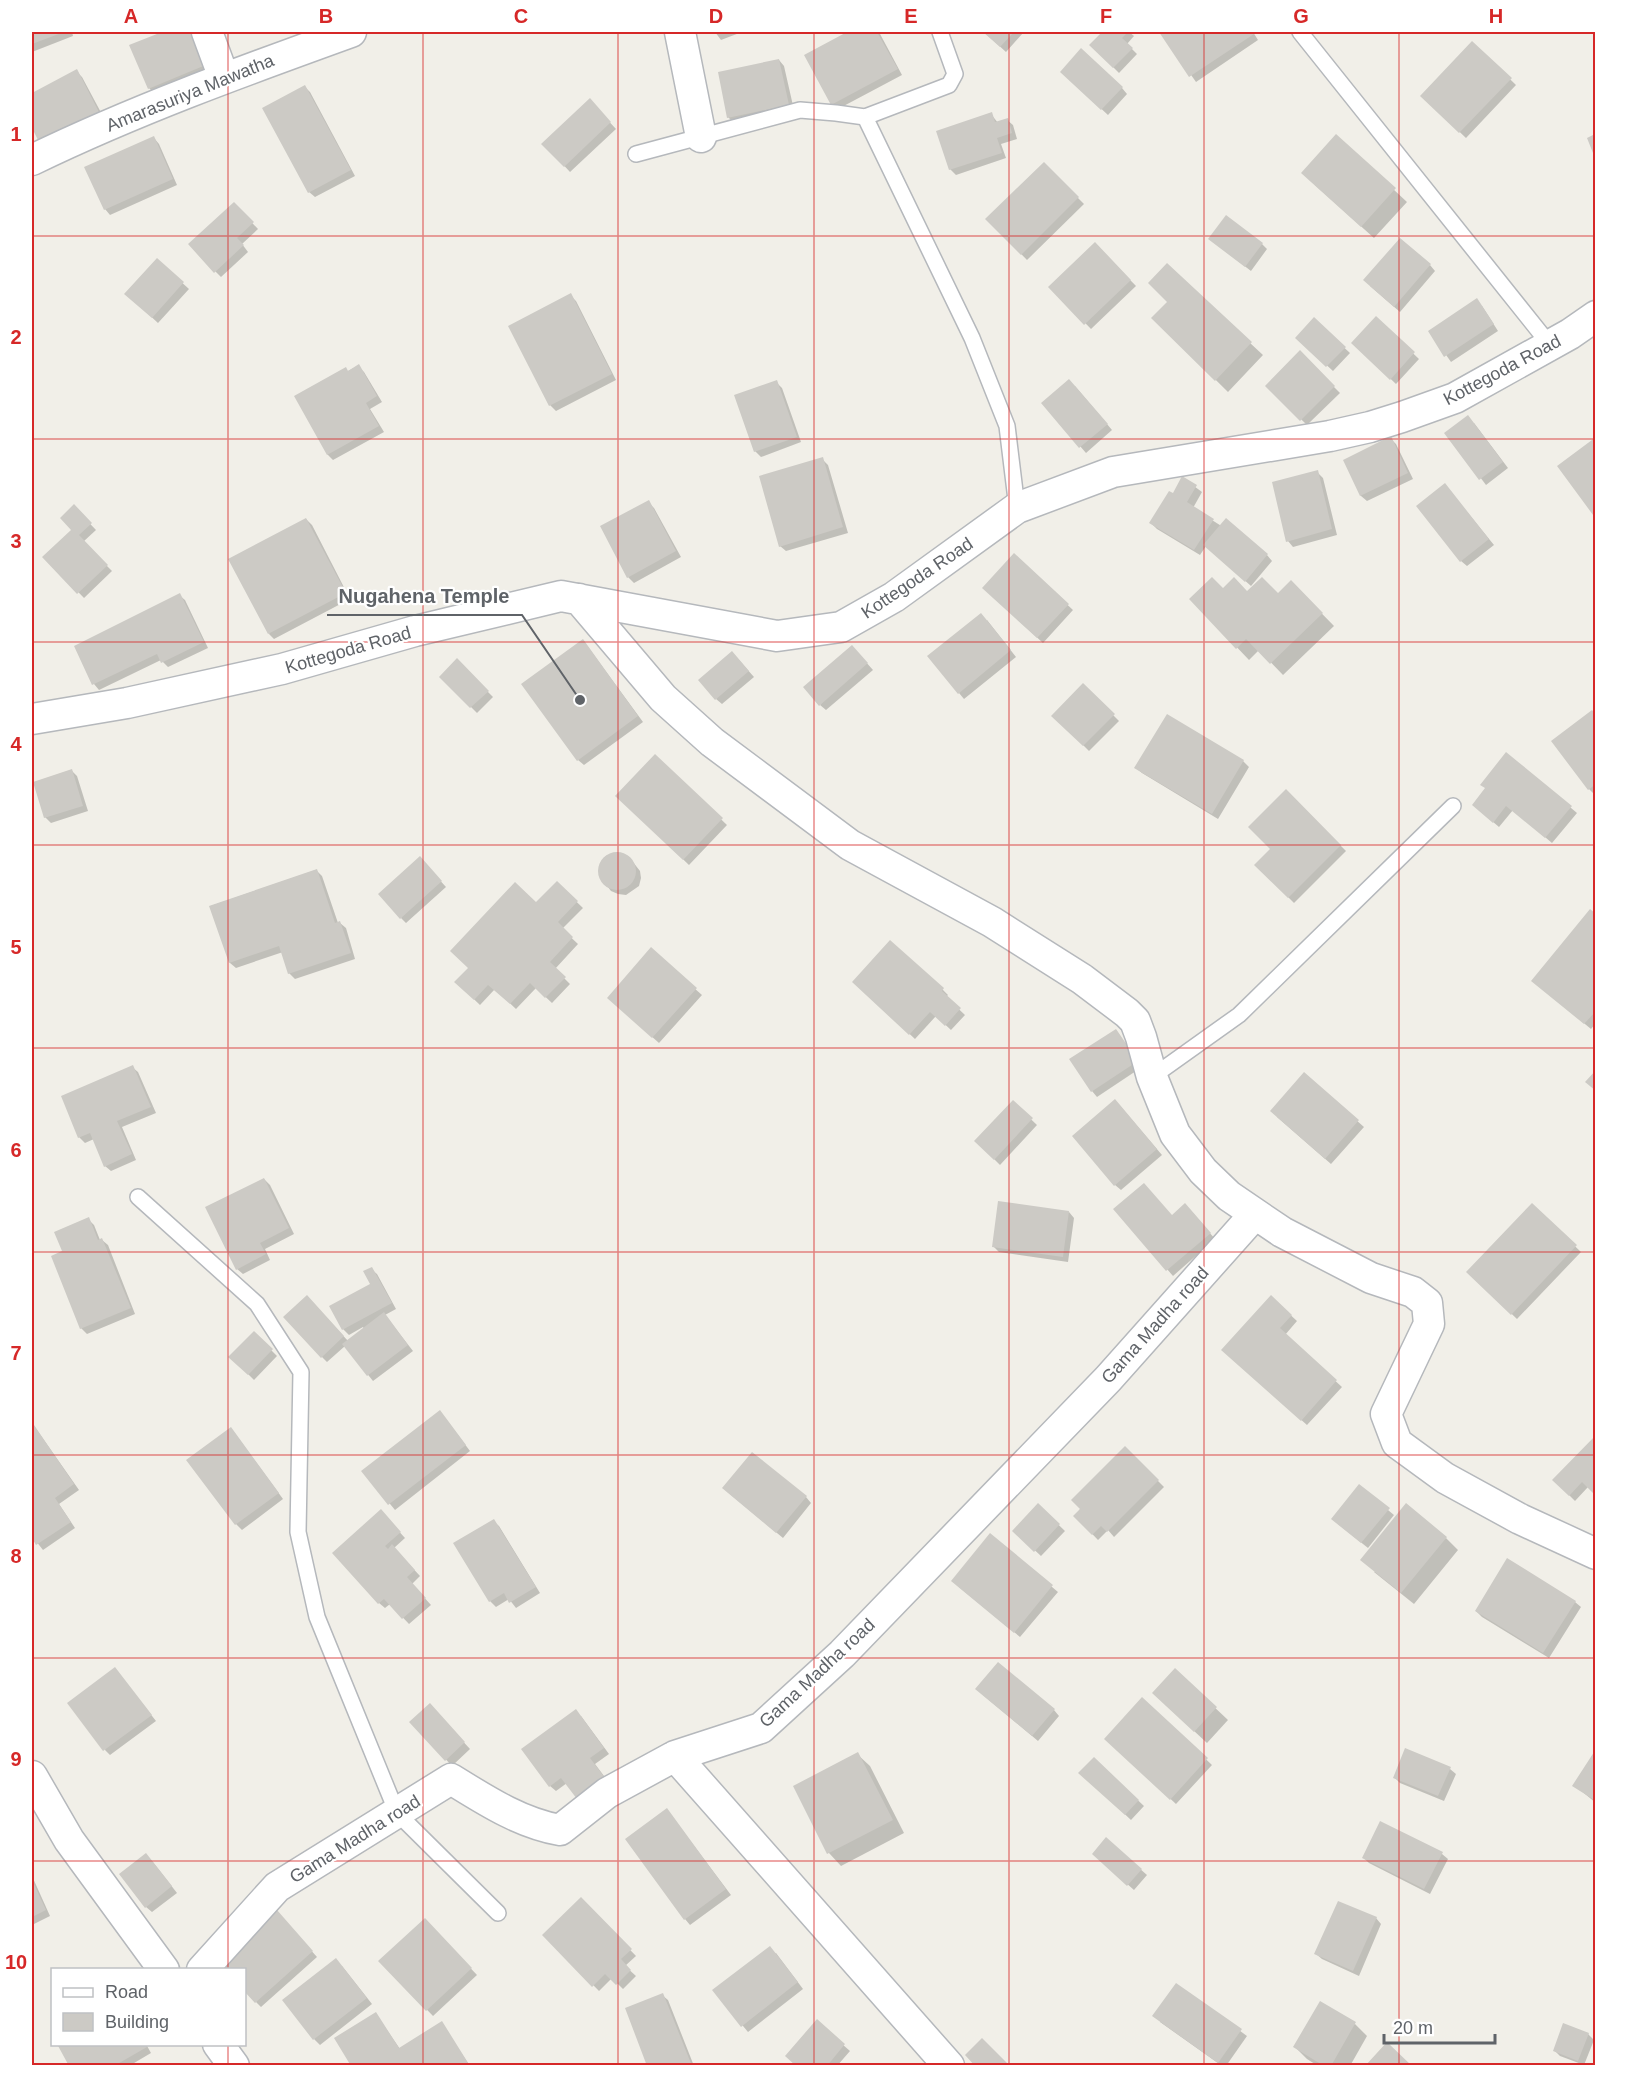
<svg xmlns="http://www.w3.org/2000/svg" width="1627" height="2097" viewBox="0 0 1627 2097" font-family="Arial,sans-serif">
<rect width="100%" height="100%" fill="#f1efe8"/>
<path fill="#0003" d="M32,32H72L73,36L32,52Z
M165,32H202L217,68L155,94L149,88L131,46Z
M715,32H742L721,40Z
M850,32H879L902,75L838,109L832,104L806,55Z
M984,32H1022L1023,33L1006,52Z
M1104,32H1129L1134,36L1127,44L1137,54L1119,73L1091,45Z
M1161,32H1253L1258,40L1196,82Z
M1473,43L1516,85L1466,138L1422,96Z
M779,60L784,66L794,110L734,123L728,117Z
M76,71L82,77L105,120L42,145L32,125V95Z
M1067,77L1122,88L1127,94L1108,115Z
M305,87L310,92L355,176L315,197L309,192Z
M590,101L616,129L570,172L544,144Z
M991,114L998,123L1007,120L1013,125L1017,139L1001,144L1006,158L956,175L950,169Z
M1336,136L1407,202L1374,238L1315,185Z
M154,138L159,144L177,185L110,215L105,209Z
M1044,164L1084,204L1027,260L987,219Z
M234,204L258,229L242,244L248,252L221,277L215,271Z
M1095,244L1136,286L1091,329L1050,287Z
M1216,244H1262L1267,249L1251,271Z
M157,260L189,289L158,323L132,299Z
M1430,265L1435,271L1400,312L1370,286Z
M1167,266L1263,355L1228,392L1153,318L1169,302Z
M570,295L576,301L616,380L556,411L550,405Z
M1482,306L1498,331L1451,362L1430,332Z
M1376,318L1419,359L1396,384L1353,343Z
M1314,320L1350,353L1333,371L1297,338Z
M1300,353L1340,393L1307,425L1267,386Z
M358,366L364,372L382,402L370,409L384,432L333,460L328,455L296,397Z
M776,382L782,388L801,442L761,457L755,451Z
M1075,386L1112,430L1086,453L1043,403Z
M1474,423L1508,468L1486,485L1447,433Z
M1390,438L1396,444L1413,479L1367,501L1361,496L1345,461Z
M822,459L828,465L848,533L786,551L780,546Z
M1317,472L1323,478L1337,535L1293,547L1288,541Z
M1183,478L1202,492L1193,508L1267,555L1272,561L1251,586L1206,546L1200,555L1157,529L1151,523L1173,495Z
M1445,485L1494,545L1467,566L1461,561Z
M648,502L654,508L681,557L634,583L628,577L602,527Z
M74,507L96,530L83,542L112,571L84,598L44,557L73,530Z
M306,519L312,525L350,599L274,639L269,634Z
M1014,555L1073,610L1043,643L989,593Z
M1291,582L1334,626L1283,675L1259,650L1249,660L1191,599L1223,590L1278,595Z
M179,595L185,600L208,648L168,667L161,660L99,690L94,684L76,646Z
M987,620L1016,657L964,699L959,693Z
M588,647L643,722L584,765L578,760Z
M857,652L873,670L826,710L820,705Z
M738,659L754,677L722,704L716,699Z
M457,661L493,697L477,713L441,677Z
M1083,685L1119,721L1089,751L1054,716Z
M1167,716L1243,761L1249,767L1218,819L1142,773L1136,768Z
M1596,716V794H1594L1589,789Z
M1507,754L1577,813L1552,843L1513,810L1499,827L1479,810L1486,789Z
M655,756L727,825L689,865L617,796Z
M72,771L77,776L88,811L51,823L45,817Z
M1286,791L1346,851L1294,903L1256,865L1272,849Z
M614,853H622L629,857L640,871L641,878L639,886L626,895L618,894L611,891L600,877L599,869L601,862L606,856Z
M425,864L446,887L406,923L401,918Z
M316,870L322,876L338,923H340L346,928L355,959L295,979L289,973L283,952L236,968L230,963L211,906Z
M557,883L583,908L562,929L578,944L555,969L570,984L552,1003L536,988L516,1009L495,989L480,1005L456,982Z
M1596,916V1023L1591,1029L1539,986Z
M651,950L702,995L659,1043L614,1003Z
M854,982L943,990L948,995L946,997L965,1015L951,1030L936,1016L915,1039Z
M1116,1030L1142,1067L1097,1097L1092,1091Z
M132,1067L138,1072L156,1113L122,1127L136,1160L111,1171L105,1166L94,1139L85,1143L79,1137Z
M1304,1074L1364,1127L1331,1164L1277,1117Z
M1013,1102L1037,1125L1000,1165L976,1141Z
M1121,1107L1162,1155L1121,1190L1115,1185Z
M264,1179L270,1185L294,1234L265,1249L270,1260L243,1274L237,1269Z
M1532,1205L1581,1252L1517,1319L1468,1272Z
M1115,1209L1172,1217L1191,1211L1215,1239L1173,1276Z
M1069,1212L1074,1218L1068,1262L999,1252L993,1246Z
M88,1219L94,1225L100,1240H102L108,1245L135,1314L87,1334L81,1328L63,1252Z
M371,1269L377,1274L396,1309L385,1315L413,1351L373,1381L345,1346L327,1362L322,1357L313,1303L348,1341L364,1329L363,1327L349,1335L343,1329L372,1285Z
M1271,1297L1297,1321L1285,1335L1342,1387L1307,1425L1229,1356Z
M254,1333L277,1356L254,1380L231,1357Z
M445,1418L470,1451L395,1510L363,1471Z
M32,1423L79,1490L59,1504L75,1528L43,1550L32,1536Z
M236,1435L283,1499L242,1530L236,1524Z
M1596,1437L1588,1487L1575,1501L1554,1480Z
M1125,1448L1164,1487L1114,1537L1108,1530L1098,1540L1075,1516Z
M1359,1486L1394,1515L1368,1548L1338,1524Z
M730,1494L806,1497L811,1503L783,1538Z
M1038,1505L1065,1531L1041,1556L1014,1531Z
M386,1517L405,1538L394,1548L420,1576L412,1584L431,1605L409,1624L390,1604L385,1608L379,1603Z
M493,1521L499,1526L540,1593L516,1608L509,1599L496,1607L490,1601L455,1544Z
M990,1535L1058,1592L1020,1637L959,1587Z
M1446,1538L1458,1550L1414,1604L1374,1572Z
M1575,1602L1581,1607L1549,1658L1482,1617L1476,1611Z
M115,1669L156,1721L110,1755L105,1750Z
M1175,1670L1228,1720L1207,1743L1166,1705Z
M983,1695L1054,1710L1059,1716L1038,1741Z
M1142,1699L1212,1765L1176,1804L1106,1739Z
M435,1711L470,1749L452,1766L411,1722Z
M581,1716L609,1754L595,1764L610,1784L567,1783L556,1791L550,1786Z
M1596,1752V1803L1574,1785Z
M857,1754L870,1766L904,1833L841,1866L829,1853L795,1786Z
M1094,1759L1144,1806L1131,1820L1081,1773Z
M1450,1769L1456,1774L1444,1801L1400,1783L1394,1777Z
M667,1810L731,1895L690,1925L685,1919Z
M1381,1823L1442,1854L1448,1859L1430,1894L1369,1863L1364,1858Z
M1106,1839L1147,1875L1134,1890L1099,1859Z
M152,1861L177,1893L152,1912L146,1907Z
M32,1876L50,1916L32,1925Z
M581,1899L636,1956L625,1966L636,1976L623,1989L612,1978L599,1991L544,1935Z
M282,1918L317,1957L261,2007L256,2002Z
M1376,1918L1381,1924L1359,1976L1322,1959L1316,1954Z
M425,1920L477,1975L433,2016L380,1961Z
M776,1953L803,1989L748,2032L714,1991Z
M342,1966L372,2004L320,2045L314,2039Z
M1177,1985L1247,2036L1226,2066H1222L1160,2022Z
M662,1995L668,2000L694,2066H649Z
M376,2014L400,2049L441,2023L470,2066H352Z
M817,2022L850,2051L837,2066H797Z
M1355,2024L1367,2036L1350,2066H1318L1307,2059L1295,2047Z
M1588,2034L1594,2040L1584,2065L1560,2056L1555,2051Z
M59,2044H146L151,2053L129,2066H71Z"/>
<path fill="#cccac5" d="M32,32H64L32,44Z
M162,32H200L213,62L148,89L129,45Z
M847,32H877L898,69L831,105L804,55Z
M983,32H1014L1000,47Z
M1102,32H1128L1122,38L1133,48L1113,68L1089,45Z
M1159,32H1252L1254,34L1189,77Z
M1472,41L1512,78L1459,133L1420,96Z
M1081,48L1123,87L1101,110L1060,72Z
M779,59L789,105L727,118L718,72Z
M77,69L100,114L41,146L32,128V93Z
M305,85L351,170L308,193L262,108Z
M590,98L611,122L564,167L541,144Z
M992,112L995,122L1008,118L1012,133L997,138L1002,153L949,170L936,131Z
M1336,134L1396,188L1361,227L1301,173Z
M1595,134V158L1587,138Z
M154,136L173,179L104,210L84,167Z
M1044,162L1079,197L1021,255L985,219Z
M234,202L254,222L237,238L244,245L214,273L188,244Z
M1226,215L1263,243L1245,267L1208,239Z
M1400,238L1431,264L1394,307L1363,280Z
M1095,242L1131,280L1084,325L1048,287Z
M157,258L184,282L152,318L124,294Z
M1167,263L1252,342L1215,381L1151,318L1167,302L1148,283Z
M571,293L612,374L549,406L508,326Z
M1477,298L1494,324L1444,357L1428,331Z
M1376,316L1415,352L1390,380L1351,343Z
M1314,317L1346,347L1326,367L1295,338Z
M1300,350L1335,386L1300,421L1265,386Z
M359,364L377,396L366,403L379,426L327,455L294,396L346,367L348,371Z
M1069,379L1108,424L1079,448L1041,403Z
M777,380L797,437L754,452L734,395Z
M1468,415L1503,462L1479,480L1444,433Z
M1391,436L1408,473L1360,496L1343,460Z
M1596,437V519L1557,466Z
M823,457L843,527L779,547L759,476Z
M1318,470L1332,529L1286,542L1272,482Z
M1182,476L1197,485L1187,502L1214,519L1194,550L1149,523L1169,491L1173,493Z
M1445,483L1489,539L1460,562L1416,506Z
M649,500L676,551L627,578L600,526Z
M74,504L92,523L79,535L108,565L77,594L42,557L71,530L60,518Z
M306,518L346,593L268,634L228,559Z
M1226,518L1268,554L1245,582L1203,545Z
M1014,553L1069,604L1037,638L982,588Z
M1212,577L1223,588L1234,577L1247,591L1262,577L1278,593L1291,580L1323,613L1270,664L1246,639L1236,649L1189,599Z
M180,593L204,642L161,663L157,654L92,685L74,646Z
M981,613L1011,650L958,694L927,656Z
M583,639L638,716L577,761L521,684Z
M852,645L868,663L819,706L803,687Z
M732,651L749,671L715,700L698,680Z
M457,658L489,691L470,708L439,677Z
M1083,683L1115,714L1083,746L1051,716Z
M1592,710L1596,715V784L1588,790L1551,741Z
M1167,714L1244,760L1212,814L1134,768Z
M1506,752L1572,806L1545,838L1506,806L1493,823L1472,805L1485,788L1480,785Z
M655,754L723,818L683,860L615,796Z
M72,769L83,806L44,818L33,782Z
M1286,789L1341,845L1288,898L1254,865L1270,849L1248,827Z
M598 871a19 19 0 1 1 38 0a19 19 0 1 1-38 0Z
M420,856L442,881L400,919L378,894Z
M317,869L335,923L340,921L351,953L288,974L279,946L229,963L209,906Z
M557,881L578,901L558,922L573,937L550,962L566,977L545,998L530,983L510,1004L488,985L474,1000L454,982L468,968L450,951L515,882L536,902Z
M1590,909L1596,914V1011L1584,1024L1531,981Z
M890,940L944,988L942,991L961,1008L945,1026L930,1012L909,1035L852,982Z
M651,947L697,988L652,1038L607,998Z
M1116,1029L1138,1061L1091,1092L1069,1059Z
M133,1065L151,1107L117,1121L132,1154L104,1167L90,1133L78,1138L61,1096Z
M1596,1070V1091L1585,1082Z
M1304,1072L1359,1120L1325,1159L1270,1111Z
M1115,1099L1157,1149L1114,1186L1072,1136Z
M1013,1100L1033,1118L994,1160L974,1141Z
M264,1178L289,1228L260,1243L266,1254L236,1270L205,1207Z
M1144,1183L1172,1215L1185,1203L1211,1233L1166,1271L1113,1209Z
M998,1201L1069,1211L1063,1257L992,1247Z
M1532,1203L1577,1245L1511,1315L1466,1272Z
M89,1217L98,1240L102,1238L131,1308L80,1329L51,1256L62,1251L54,1232Z
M372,1267L392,1303L342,1330L329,1306L370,1284L363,1271Z
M307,1295L344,1336L321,1358L283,1317Z
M1271,1295L1292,1315L1280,1328L1337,1380L1301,1421L1221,1350Z
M384,1312L408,1345L367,1376L342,1344Z
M254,1331L273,1349L248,1375L228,1357Z
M440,1410L466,1445L388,1505L361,1471Z
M32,1422L74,1484L55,1498L71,1522L36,1545L32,1538Z
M231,1427L279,1493L235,1525L186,1460Z
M1596,1435V1496L1582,1482L1569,1496L1552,1480Z
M1125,1446L1159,1480L1107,1532L1101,1526L1092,1535L1073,1516L1080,1509L1071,1500Z
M752,1452L807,1496L776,1533L722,1488Z
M1359,1484L1390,1508L1361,1543L1331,1519Z
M1038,1503L1060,1524L1034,1552L1012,1531Z
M1406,1503L1447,1537L1401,1593L1360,1560Z
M381,1509L401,1532L385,1546L388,1549L392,1544L415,1570L407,1577L426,1598L402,1619L384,1599L378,1604L332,1553Z
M494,1519L536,1587L509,1603L504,1593L489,1602L453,1543Z
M990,1533L1053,1585L1014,1633L951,1581Z
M1507,1558L1576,1601L1543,1653L1475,1611Z
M998,1662L1055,1709L1032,1736L975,1689Z
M115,1667L152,1715L103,1751L67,1703Z
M1175,1668L1217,1707L1194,1732L1152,1693Z
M1142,1697L1208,1758L1170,1800L1104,1739Z
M430,1703L465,1742L445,1761L409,1722Z
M576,1709L604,1748L590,1758L605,1778L577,1799L561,1778L549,1787L521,1749Z
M1405,1748L1451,1767L1438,1796L1393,1778Z
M1596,1749V1801L1572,1786Z
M858,1752L893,1820L827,1854L793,1786Z
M1094,1757L1139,1800L1125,1815L1078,1773Z
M667,1808L726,1889L684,1920L625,1839Z
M1380,1821L1443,1852L1424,1889L1362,1858Z
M1106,1837L1142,1869L1127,1886L1092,1854Z
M146,1853L172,1886L145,1908L119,1874Z
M32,1880L46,1910L32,1917Z
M581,1897L632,1949L621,1959L631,1970L616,1985L605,1974L592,1987L542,1935Z
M1338,1901L1377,1917L1353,1971L1314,1954Z
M277,1910L313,1951L255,2003L244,1991V1970H225L219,1963Z
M425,1918L472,1968L426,2011L378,1961Z
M770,1946L798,1982L741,2027L712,1990Z
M336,1958L367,1998L313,2040L282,2000Z
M1176,1983L1242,2029L1218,2063L1152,2016Z
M663,1993L692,2066H647L625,2008Z
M1320,2001L1356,2022L1331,2066H1324L1293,2047Z
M376,2012L399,2048L442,2021L470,2066H351L334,2038Z
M817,2019L845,2044L827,2066H796L785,2056Z
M1563,2023L1589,2033L1578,2061L1553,2051Z
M982,2038L1010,2066H975L965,2055Z
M1387,2042L1412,2066H1365Z
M57,2044H145L147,2047L114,2066H69Z"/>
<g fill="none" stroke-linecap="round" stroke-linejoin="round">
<g stroke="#b5b8bc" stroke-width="18">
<path id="lane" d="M1300,32L1550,345
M865,117L949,85L955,74L940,32
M636,154L800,110L836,113L865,117L972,338L1007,426L1017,508
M1152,1077L1239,1015L1453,806
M138,1197L257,1304L301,1372L298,1532L317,1617L397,1813L498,1913"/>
</g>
<g stroke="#b5b8bc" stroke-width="33">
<path id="street" d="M207,32L224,78
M680,32L701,137
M32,160C135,110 243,71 351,32
M579,599L663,698L712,742L850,845L992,922L1082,979L1127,1013L1135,1021L1141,1037L1152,1077L1175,1134L1203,1171L1229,1196L1282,1232L1371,1278L1413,1292L1427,1303L1429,1324L1386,1414L1397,1443L1445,1478L1520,1519L1596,1554
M32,719L127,703L282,669L415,631L561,596L777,636L841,627L894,597L1017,508L1113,472L1330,436L1370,427L1402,417L1455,398L1570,334L1596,316
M675,1756L949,2066
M32,1776L69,1840L164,1970
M202,1970L277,1887L451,1779C485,1800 520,1823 560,1830L607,1793L675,1756L761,1728L842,1654L1108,1379L1255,1214
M218,2044L234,2066"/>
</g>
<use href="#lane" stroke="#fff" stroke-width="15"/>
<use href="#street" stroke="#fff" stroke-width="30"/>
</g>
<path fill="none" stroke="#d62828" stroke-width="1.5" stroke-opacity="0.55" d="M228,32V1970M423,32V2066M618,32V2066M814,32V2066M1009,32V2066M1204,32V2066M1399,32V2066M32,236H1596M32,439H1596M32,642H1596M32,845H1596M32,1048H1596M32,1252H1596M32,1455H1596M32,1658H1596M32,1861H1596M228,2044V2066"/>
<g text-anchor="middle" stroke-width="4.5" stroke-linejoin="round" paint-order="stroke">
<g font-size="18" fill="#5f6368" stroke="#fff">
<text transform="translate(190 93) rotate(-22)" y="6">Amarasuriya Mawatha</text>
<text transform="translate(1502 370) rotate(-28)" y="6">Kottegoda Road</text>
<text transform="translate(917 578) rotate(-34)" y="6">Kottegoda Road</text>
<text transform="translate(348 650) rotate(-16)" y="6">Kottegoda Road</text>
<text transform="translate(1155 1325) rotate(-48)" y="6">Gama Madha road</text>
<text transform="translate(817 1673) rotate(-43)" y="6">Gama Madha road</text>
<text transform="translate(355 1839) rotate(-32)" y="6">Gama Madha road</text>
</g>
</g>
<path fill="none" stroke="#5f6368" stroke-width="2" d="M580 700L522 615H327"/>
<circle fill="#5f6368" stroke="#fff" stroke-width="2" cx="580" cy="700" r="6"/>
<g font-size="20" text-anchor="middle" font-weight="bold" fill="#5f6368" stroke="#fff" stroke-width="4.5" stroke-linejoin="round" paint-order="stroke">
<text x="424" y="603">Nugahena Temple</text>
</g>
<rect width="1627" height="2097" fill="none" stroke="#ffffff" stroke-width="66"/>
<rect x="51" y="1968" width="195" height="78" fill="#ffffff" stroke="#bfc1c3" stroke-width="1.5"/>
<rect x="63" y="1988" width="30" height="9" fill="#ffffff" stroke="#bfc1c3" stroke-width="1.5"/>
<text x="105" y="1998" font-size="18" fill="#5f6368">Road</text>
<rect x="63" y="2013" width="30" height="18" fill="#cccac5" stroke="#bfc1c3" stroke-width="1.5"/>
<text x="105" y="2028" font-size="18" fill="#5f6368">Building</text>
<path d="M1384 2034v9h111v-9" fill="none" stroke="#5f6368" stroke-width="3"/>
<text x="1393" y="2034" font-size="18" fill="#5f6368" stroke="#ffffff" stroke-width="4.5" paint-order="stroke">20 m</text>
<rect x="33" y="33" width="1561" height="2031" fill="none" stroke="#d62828" stroke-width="2"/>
<g font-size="20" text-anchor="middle" font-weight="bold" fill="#d62828">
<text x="131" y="23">A</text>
<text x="326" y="23">B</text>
<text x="521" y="23">C</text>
<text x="716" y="23">D</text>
<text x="911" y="23">E</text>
<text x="1106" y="23">F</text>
<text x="1301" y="23">G</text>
<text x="1496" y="23">H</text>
<text x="16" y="141">1</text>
<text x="16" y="344">2</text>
<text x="16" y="548">3</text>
<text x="16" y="751">4</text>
<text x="16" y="954">5</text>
<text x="16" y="1157">6</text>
<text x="16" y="1360">7</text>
<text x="16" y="1563">8</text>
<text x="16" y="1766">9</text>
<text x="16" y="1969">10</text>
</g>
</svg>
